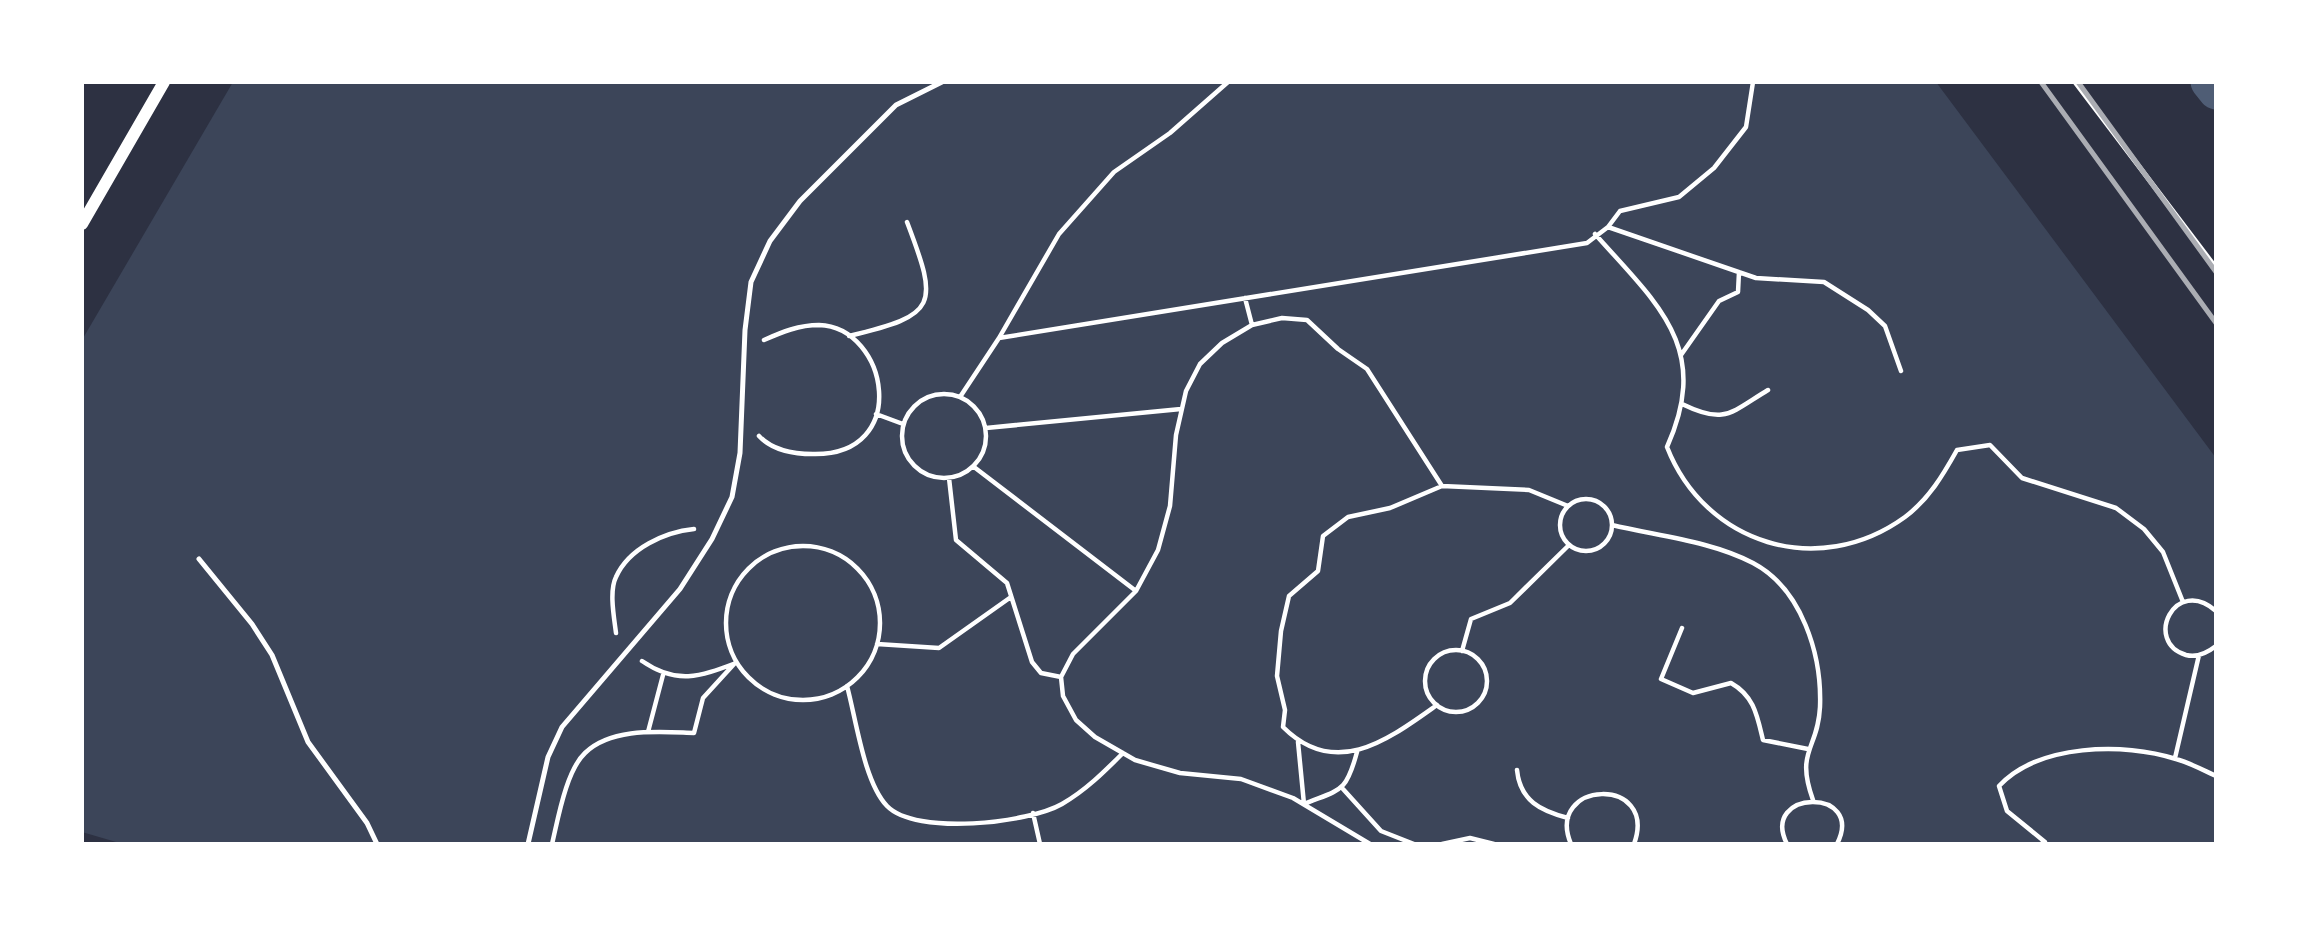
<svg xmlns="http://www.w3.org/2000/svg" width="2298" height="926" viewBox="0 0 2298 926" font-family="'Work Sans',sans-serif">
<rect width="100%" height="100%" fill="#2d3142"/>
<path fill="#3c4559" d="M233,82H1936L2216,458V844H123L82,832V340Z"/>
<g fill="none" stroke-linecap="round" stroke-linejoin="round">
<path stroke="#4f5d75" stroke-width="35" d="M2208,82L2216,92"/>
<path stroke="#fff" stroke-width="4.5" d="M1608,227L1756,278L1824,282L1868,310L1885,326L1901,371
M1595,234C1657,304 1712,347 1667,447C1705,544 1818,580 1905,517C1929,499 1943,475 1957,450L1990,445L2022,478L2116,508L2144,529L2163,552L2183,602
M1245,298L1252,325
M849,336C938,315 939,306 907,222
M999,338L1587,243L1608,227L1620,211L1679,197L1714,168L1746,127L1753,82
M1681,355L1719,301L1738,292L1739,272
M902 436a42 42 0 1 1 84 0a42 42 0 1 1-84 0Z
M960,397L999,338L1059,234L1114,172L1170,133L1228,82
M1682,404C1725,425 1730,413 1768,390
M876,414L903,424
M986,428L1181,409
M759,436C773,451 794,454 813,454C912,456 888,327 819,325C799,325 782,332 764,340
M974,467L1136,591
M949,478L956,540L1007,583L1032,662L1041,673L1061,677
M1560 525a26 26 0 1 1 52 0a26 26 0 1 1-52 0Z
M1612,525C1658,536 1711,541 1753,563C1802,589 1822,655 1820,707C1818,750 1795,750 1813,800
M726 623a77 77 0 1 1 154 0a77 77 0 1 1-154 0Z
M2216,611C2175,575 2143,642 2186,655C2197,658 2207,653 2216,646
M1682,628L1661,679L1693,693L1731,683C1754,696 1757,715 1763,740L1808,749
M616,633C614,617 609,591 616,577C629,548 665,532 694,529
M877,644L939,648L1011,597
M1425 681a31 31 0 1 1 62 0a31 31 0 1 1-62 0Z
M1462,651L1471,619L1510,603L1569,545
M642,661C677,685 699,677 736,663
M847,686C856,719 864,782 887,806C916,836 1029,823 1062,804C1086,790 1104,772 1123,753
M1437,705C1389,739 1336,780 1283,727L1285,710L1277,676L1281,631L1289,596L1318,571L1323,536L1348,517L1390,508L1442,486L1529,490L1568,506
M648,732L663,675
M1298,742L1304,804C1341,789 1346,793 1357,752
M2175,758L2199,655
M1517,770C1520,801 1541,811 1568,818
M1343,789L1381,831L1414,844
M1033,813L1040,844
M552,844C558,819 566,771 585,753C612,727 660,732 694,733L703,698L735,663
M1370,844L1293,798L1241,779L1180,773L1135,760L1095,737L1076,720L1063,696L1061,677L1073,654L1136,591L1158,550L1170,506L1176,435L1186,391L1200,364L1222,343L1252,325L1282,318L1307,320L1338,349L1367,369L1442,486
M1442,844L1470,838L1494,844
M1571,844C1544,780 1659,775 1634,844
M1787,844C1759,789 1866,787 1837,844
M2041,844L2045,842L2007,811L1999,786C2038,744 2124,742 2176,759C2190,763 2203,770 2216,776"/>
<path stroke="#fff" stroke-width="5" d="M2075,82L2216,268
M199,559L252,624L272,655L308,742L367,823L377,844
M528,844L548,757L562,727L680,589L712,539L732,497L740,453L745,330L751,282L770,241L800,201L896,105L942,82"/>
<path stroke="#fff" stroke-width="12" d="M82,224L164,82"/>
<path stroke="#abadb3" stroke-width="5" d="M2041,82L2216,323
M2078,82L2216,272"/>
</g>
<rect width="2298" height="926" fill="none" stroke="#ffffff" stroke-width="168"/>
</svg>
